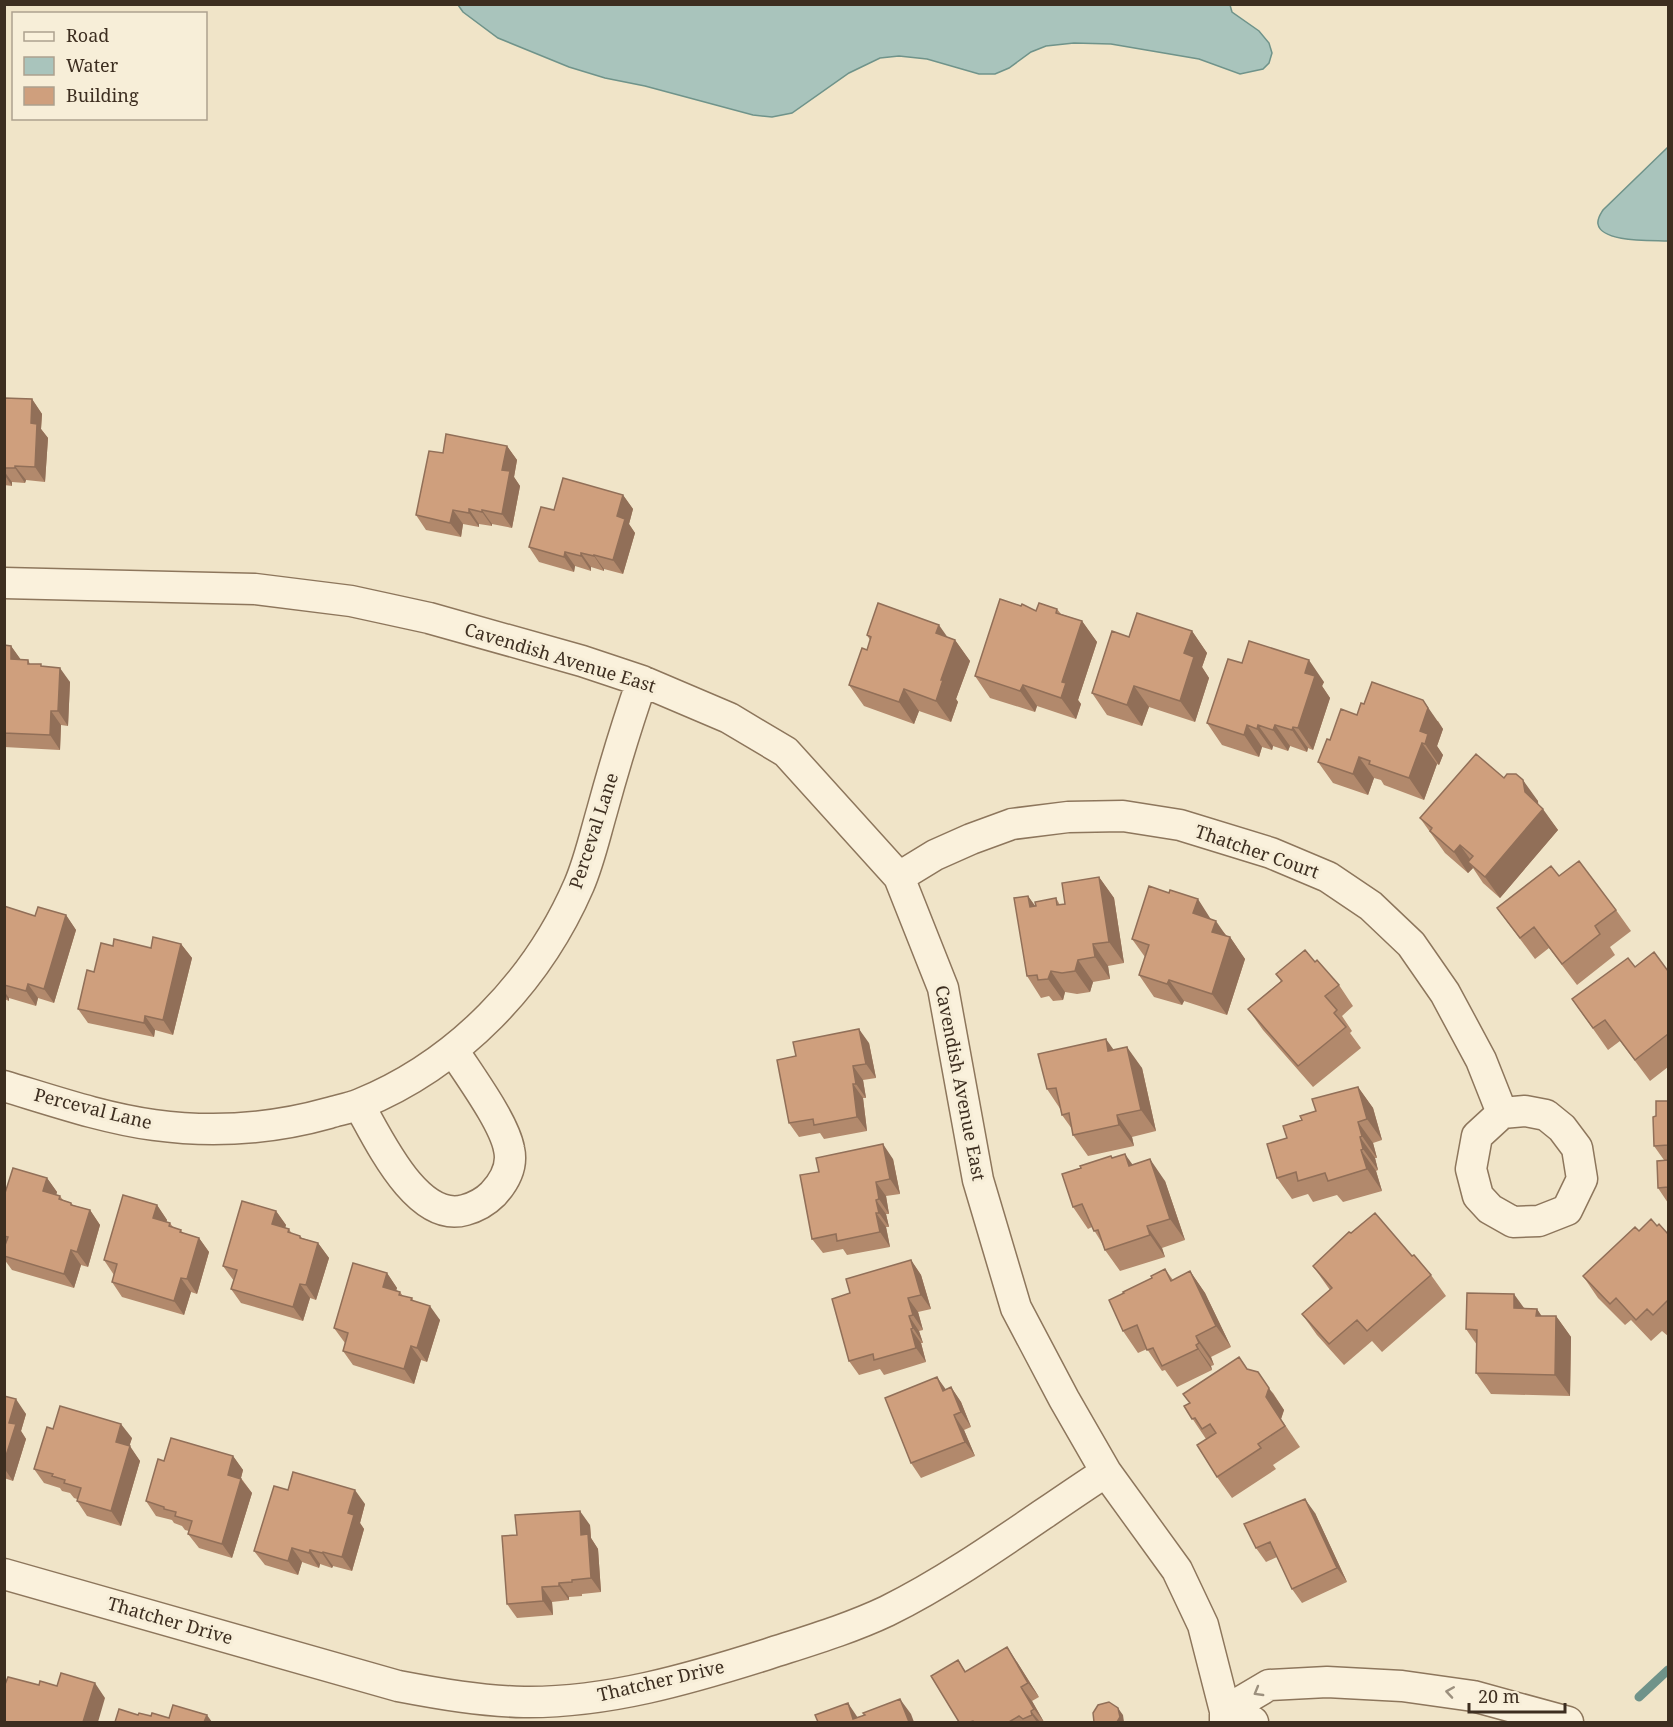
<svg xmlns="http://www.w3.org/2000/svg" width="1673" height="1727" viewBox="0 0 1673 1727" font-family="'Noto Serif',serif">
<rect width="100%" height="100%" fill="#f0e4c8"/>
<path fill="#a9c4bc" stroke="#6f938a" stroke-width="1.5" d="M458,5H1230L1232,12L1259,31L1269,43L1272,53L1269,63L1263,69L1240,74L1199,59L1111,44L1074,43L1046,46L1031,52L1009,68L995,74H979L927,59L899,56L880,58L849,73L792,113L772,117L753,115L645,86L605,78L569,67L498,38L463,12Z
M1668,147V241C1654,240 1601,243 1598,224C1597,219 1600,215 1603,210Z"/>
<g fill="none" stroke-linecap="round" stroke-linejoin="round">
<path stroke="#6f938a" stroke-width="9" d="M1639,1697L1668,1670"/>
<g stroke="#8d765c" stroke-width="33">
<path id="minor" d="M4,583L255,589L351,601L429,618L582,661L642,681L729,718L786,752L899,877L943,988L978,1180L1016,1308L1064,1399L1106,1472L1177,1570L1203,1625L1225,1711V1722
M899,877L935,855L971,839L1012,824L1068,817L1123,816L1180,825L1271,853L1328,877L1371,906L1411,944L1445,993L1481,1060L1502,1113L1477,1136L1471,1169L1478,1196L1490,1209L1513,1222L1539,1221L1567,1210L1582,1179L1577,1148L1562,1128L1546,1115L1525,1111L1502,1113
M4,1086C54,1101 103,1118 154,1125C213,1133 272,1129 329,1113C339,1110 350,1108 360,1104C458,1064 537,982 579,885C589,862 595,835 602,811C614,767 627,724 642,681
M359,1105C378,1138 417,1224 465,1210C476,1207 485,1202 493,1194C504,1182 513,1166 509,1149C504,1122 469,1075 453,1050
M4,1574L398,1686C440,1694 481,1701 524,1702C607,1703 689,1679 768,1654C808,1641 849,1629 887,1611C962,1574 1035,1518 1106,1472
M1253,1722L1225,1711L1269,1685L1327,1682L1402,1686L1473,1696L1568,1722"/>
</g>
<use href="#minor" stroke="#faf1dc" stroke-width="30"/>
</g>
<path fill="#b2896c" d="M4,398L32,399L42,414L41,429L48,438L45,482L26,480L25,483L12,482V486L4,485Z
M507,446L517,460L514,477L520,486L512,528L492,524V526L479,524V527L463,524L461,537L426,530L416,515L443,453Z
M623,495L633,509L629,524L635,533L623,574L604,569V571L591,567V571L575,566L574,572L539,562L529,547L554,510Z
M1057,609L1061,614L1082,621L1097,642L1078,700L1081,704L1076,719L1037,706L1035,712L990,698L975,676L1036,611Z
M1192,631L1207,653L1202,667L1209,678L1195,722L1149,707L1142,726L1107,715L1092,693L1129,637Z
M867,635L948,637L955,640L970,661L956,699L958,702L951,722L919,711L914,724L864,706L849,685L867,650L870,640Z
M4,645L11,646L21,660H28L30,664L42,667L70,682L68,726L61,725L60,750L4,747Z
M1242,663L1324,682L1322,686L1330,698L1313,750L1308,748L1307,752L1290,746L1288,751L1273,746L1272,750L1262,747L1259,757L1222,745L1207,723Z
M1357,715L1438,721L1443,729L1437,746L1443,755L1439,765L1437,764L1424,800L1384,785L1381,780L1374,778L1368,795L1333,783L1318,762L1330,740Z
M1504,778L1538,801V804L1558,830L1500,898L1483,883L1473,868L1468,873L1445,853L1420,818Z
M1559,876L1616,910L1631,931L1610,947L1615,955L1577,985L1549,948L1535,959L1497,908Z
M1099,877L1114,898L1124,963L1108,966L1110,979L1093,982L1090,992L1077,994L1065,992L1063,1000L1053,1001L1049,996L1041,998L1027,976L1028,896L1035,906L1056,898L1060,905L1065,904Z
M4,906L35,916L66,915L76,930L54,1003L38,998L36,1006L9,998V1001L4,999Z
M1212,919L1227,936L1230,937L1245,959L1227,1015L1184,1001L1182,1005L1154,997L1139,975L1145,957L1132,939Z
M181,944L192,958L173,1035L155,1030L154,1037L88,1023L78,1009L94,972L113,946L151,948Z
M1315,962L1339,985L1353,1006L1342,1016L1352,1031L1350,1033L1361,1048L1313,1087L1263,1030L1248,1009L1281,981L1276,974Z
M1668,971V1067L1650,1081L1620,1041L1608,1050L1572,999Z
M869,1043L876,1078L863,1080L866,1098H863L867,1131L824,1139L820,1133L799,1137L789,1123Z
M1114,1050L1142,1068L1156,1131L1132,1137L1134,1146L1088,1156L1073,1135L1072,1129L1062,1115L1061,1110L1047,1089Z
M1358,1087L1373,1108L1382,1140L1373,1143L1377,1158H1375L1378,1170L1376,1171L1382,1191L1343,1202L1337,1195L1313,1202L1308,1194L1292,1199L1277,1178L1287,1138L1302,1120Z
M1668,1101V1203L1658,1188L1664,1160L1654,1146L1656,1116Z
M1111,1156L1112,1158L1133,1165L1165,1181L1185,1240L1162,1248L1165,1257L1120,1271L1105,1250L1102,1243L1092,1227L1088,1229L1073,1207L1081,1168Z
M893,1159L900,1194L886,1196L889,1214H886L889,1227H886L890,1247L847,1255L843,1249L823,1253L812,1239Z
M47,1178L57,1192L56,1195L60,1196L63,1200L71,1203L73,1205L90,1210L100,1225L88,1267L81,1265L74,1288L12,1270L4,1259V1236Z
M157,1205L167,1220L166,1222L170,1223L173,1227L181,1230L183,1233L199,1238L209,1252L197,1294L191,1292L184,1315L122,1297L112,1282L114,1275L104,1260Z
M276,1211L286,1225L285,1228L289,1229L292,1234L300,1236L302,1238L318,1243L329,1258L316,1300L310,1298L303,1321L241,1303L231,1289L234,1281L223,1266Z
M1657,1226L1668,1234V1336L1662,1331L1651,1341L1631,1320L1625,1325L1598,1298L1583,1276L1639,1231Z
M1351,1233L1412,1256L1431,1275L1446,1296L1382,1352L1372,1341L1344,1365L1317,1335L1302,1314L1330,1290L1313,1266Z
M911,1260L921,1275L931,1309L918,1312L923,1330L919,1331L923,1343H921L926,1362L884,1375L880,1369L859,1375L849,1361L850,1293Z
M1165,1269L1173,1280L1190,1271L1205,1293L1231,1347L1211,1357L1214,1365L1211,1366L1212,1370L1177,1387L1165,1370L1162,1371L1147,1349L1138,1353L1123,1331L1124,1293L1152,1278Z
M387,1273L397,1288L396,1290L400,1292L403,1296L412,1298L414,1301L440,1320L427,1362L421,1360L414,1384L353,1365L343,1351L345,1343L334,1328Z
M1524,1309H1537L1541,1316H1556L1571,1337L1570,1396L1491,1394L1476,1373L1477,1345L1466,1329Z
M1239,1357L1248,1370L1273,1393L1284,1410L1281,1419L1300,1447L1273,1465L1276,1469L1232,1498L1217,1477L1206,1439L1184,1406L1190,1403Z
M951,1387L961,1402L971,1427L964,1430L975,1456L921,1478L911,1463L946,1389Z
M4,1396L26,1414L21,1431L26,1439L13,1481L4,1478Z
M53,1429L132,1438L129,1446L140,1461L121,1526L87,1516L77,1501V1499L74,1498L70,1493L62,1491L60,1488L44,1483L34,1469Z
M233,1456L243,1470L241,1478L252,1493L232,1558L199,1548L188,1534L189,1531L185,1530L182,1526L174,1523L172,1520L156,1516L146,1501L164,1461Z
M288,1490L365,1504L360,1523L364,1529L352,1571L333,1566L332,1568L320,1564L319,1568L302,1562L298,1575L265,1565L254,1551Z
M1315,1513L1347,1582L1302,1603L1292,1589L1277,1557L1266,1562L1256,1548Z
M590,1525L591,1538L598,1549L601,1592L582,1594V1596L569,1597V1600L552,1602L553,1615L517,1618L507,1604Z
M958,1660L966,1672L1017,1662L1039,1697L1032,1701L1044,1722H959Z"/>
<path fill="#916f58" d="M32,399L42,414L41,429L48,438L45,482L35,467L31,423Z
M507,446L517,460L514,477L520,486L512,528L502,514V470Z
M15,466L26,480L25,483L15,468Z
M4,471L12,482V486L4,474Z
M623,495L633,509L629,524L635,533L623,574L613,560L617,516Z
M469,509L479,524V527L469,513Z
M453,510L463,524L461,537L450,523Z
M482,510L492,524V526L482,512Z
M565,552L575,566L574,572L564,557Z
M581,553L591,567V571L581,556Z
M594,555L604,569V571L594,556Z
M1082,621L1097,642L1078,700L1081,704L1076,719L1061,698L1062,682Z
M939,625L953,645L955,640L970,661L956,699L958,702L951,722L936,701L941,680L936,633Z
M1192,631L1207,653L1202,667L1209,678L1195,722L1180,701L1184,653Z
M11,646L21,660L11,659Z
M1309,660L1324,682L1322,686L1330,698L1313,750L1298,728L1305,673Z
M60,668L70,682L68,726L58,711Z
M1023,685L1037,706L1035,712L1020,691Z
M1134,686L1149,707L1142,726L1127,705Z
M904,689L919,711L914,724L899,702Z
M1423,700L1443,729L1437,746L1443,755L1439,765L1425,744L1420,731Z
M51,711L61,725L60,750L50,735Z
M1247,725L1262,747L1259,757L1244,735Z
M1258,725L1273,746L1272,750L1257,729Z
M1275,725L1290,746L1288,751L1273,730Z
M1293,727L1308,748L1307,752L1292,730Z
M1422,743L1437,764L1424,800L1409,778Z
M1359,757L1374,778L1368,795L1353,774Z
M1523,780L1538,801L1539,813L1543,809L1558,830L1500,898L1485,877L1525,792Z
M1460,845L1475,866L1468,862L1473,868L1468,873L1454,852Z
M1099,877L1114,898L1124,963L1109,942Z
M1028,896L1043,917L1030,907Z
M1198,899L1212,921L1193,913Z
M66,915L76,930L54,1003L44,989Z
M1216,921L1229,940L1230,937L1245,959L1227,1015L1212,994V932Z
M181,944L192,958L173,1035L163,1020Z
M1093,944L1108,966L1110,979L1095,957Z
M1078,960L1093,982L1090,992L1075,971Z
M1051,971L1065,992L1063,1000L1048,979Z
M1169,980L1184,1001L1182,1005L1167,984Z
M28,984L38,998L36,1006L26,991Z
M4,991L9,998V1001L4,994Z
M145,1016L155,1030L154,1037L144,1023Z
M859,1029L869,1043L876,1078L866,1064Z
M1106,1039L1121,1060L1108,1051Z
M1127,1047L1142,1068L1156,1131L1141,1110Z
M853,1066L863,1080L866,1098L856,1084Z
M853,1084L863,1098L867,1131L857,1117Z
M1358,1087L1373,1108L1382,1140L1367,1119Z
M1117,1115L1132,1137L1134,1146L1119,1125Z
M1358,1122L1373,1143L1377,1158L1362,1136Z
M1360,1137L1375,1158L1378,1170L1363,1149Z
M883,1144L893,1159L900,1194L890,1179Z
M1361,1150L1376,1171L1382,1191L1367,1169Z
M1125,1154L1140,1175L1129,1166Z
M1150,1159L1165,1181L1185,1240L1170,1219Z
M47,1178L57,1192L53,1205L43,1191Z
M876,1182L886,1196L889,1214L879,1199Z
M876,1200L886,1214L889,1227L879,1213Z
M157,1205L167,1220L163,1232L153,1218Z
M90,1210L100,1225L88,1267L77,1252Z
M276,1211L286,1225L282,1238L272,1224Z
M876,1213L886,1227L890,1247L880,1232Z
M1147,1226L1162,1248L1165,1257L1150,1235Z
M199,1238L209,1252L197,1294L187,1279Z
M318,1243L329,1258L316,1300L306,1285Z
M71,1250L81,1265L74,1288L64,1274Z
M911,1260L921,1275L931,1309L921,1295Z
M1190,1271L1205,1293L1231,1347L1216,1326Z
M387,1273L397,1288L393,1301L383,1287Z
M181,1278L191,1292L184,1315L174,1301Z
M300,1284L310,1298L303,1321L293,1307Z
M1514,1294L1529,1315L1514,1308Z
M908,1298L918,1312L923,1330L913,1315Z
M430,1306L440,1320L427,1362L417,1348Z
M1537,1309L1551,1330L1536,1316Z
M909,1316L919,1331L923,1343L913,1328Z
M1556,1316L1571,1337L1570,1396L1555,1375Z
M911,1329L921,1343L926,1362L916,1348Z
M1196,1336L1211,1357L1214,1365L1199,1343Z
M1196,1345L1211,1366L1212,1370L1198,1349Z
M411,1346L421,1360L414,1384L404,1369Z
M1258,1372L1284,1410L1281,1419L1300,1447L1266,1397Z
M937,1377L947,1391H943Z
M951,1387L961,1402L971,1427L961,1412Z
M16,1399L26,1414L21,1431L26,1439L13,1481L4,1468V1462L9,1423Z
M954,1415L964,1430L975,1456L965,1442Z
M121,1424L132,1438L126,1457L116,1442Z
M130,1446L140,1461L121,1526L111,1511Z
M233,1456L243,1470L238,1489L228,1475Z
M241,1479L252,1493L232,1558L222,1544Z
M355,1490L365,1504L360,1523L364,1529L352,1571L342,1557L348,1513Z
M1305,1499L1315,1513L1347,1582L1337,1568Z
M580,1511L590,1525L591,1538L598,1549L601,1592L591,1578L581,1535Z
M292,1548L302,1562L298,1575L288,1561Z
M310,1550L320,1564L319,1568L309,1553Z
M323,1552L333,1566L332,1568L322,1553Z
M559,1583L569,1597V1600L559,1586Z
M542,1587L552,1602L553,1615L543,1601Z
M1007,1647L1017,1662L1039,1697L1028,1683Z
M95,1683L105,1698L98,1722H83Z
M1021,1687L1032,1701L1044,1722L1034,1709Z
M900,1699L911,1714L914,1722H909Z
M848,1703L858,1718L853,1719Z
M1118,1708L1123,1715L1124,1722H1117Z
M1031,1711L1040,1722H1037L1032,1715Z
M207,1715L212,1722H204Z"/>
<path fill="#cf9f7d" stroke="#916f58" stroke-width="1.5" d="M4,398L32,399L31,423L37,424L35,467L15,466V468H4Z
M446,434L507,446L502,470L510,471L502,514L482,510V512L469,509V513L453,510L450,523L416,515L429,451L443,453Z
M563,478L623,495L617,516L625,519L613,560L594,555V556L581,553V556L565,552L564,557L529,547L541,507L554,510Z
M1000,599L1021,606L1022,604L1036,611L1039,603L1057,609L1056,613L1082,621L1062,682L1066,683L1061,698L1023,685L1020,691L975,676Z
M878,603L939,625L936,633L955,640L941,680H943L936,701L904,689L899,702L849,685L862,648L867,650L871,637L867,635Z
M1137,613L1192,631L1184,653L1194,657L1180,701L1134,686L1127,705L1092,693L1112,631L1129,637Z
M1249,641L1309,660L1305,673L1315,676L1298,728L1293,727L1292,730L1275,725L1273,730L1258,725L1257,729L1247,725L1244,735L1207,723L1228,659L1242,663Z
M4,645L11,646V659L28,660V664H41V666L60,668L58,711H51L50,735L4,733Z
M1372,682L1423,700L1428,708L1420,731L1428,734L1425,744L1422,743L1409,778L1369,764L1370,761L1359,757L1353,774L1318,762L1327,739L1330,740L1341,709L1357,715L1361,703L1364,704Z
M1476,754L1504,778L1507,774H1516L1523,780L1525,792L1543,809L1485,877L1468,862L1473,856L1460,845L1454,852L1430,831L1432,828L1420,818Z
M1579,861L1616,910L1595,926L1600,934L1562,964L1534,927L1520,938L1497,908L1551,866L1559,876Z
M1099,877L1109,942L1093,944L1095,957L1078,960L1075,971L1062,973L1051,971L1048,979L1038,980L1037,975L1027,976L1014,898L1028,896L1030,907L1036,906L1035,902L1056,898L1057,905L1065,904L1062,883Z
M1149,886L1169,893L1170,890L1198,899L1193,913L1216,921L1212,932L1230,937L1212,994L1169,980L1167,984L1139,975L1149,945L1132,939Z
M4,906L35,916L38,907L66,915L44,989L28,984L26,991L4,985Z
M153,937L181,944L163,1020L145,1016L144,1023L78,1009L87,970L94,972L101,943L113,946L114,939L151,948Z
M1305,950L1315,962L1317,960L1339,985L1325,996L1337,1010L1334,1013L1346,1027L1298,1066L1248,1009L1282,981L1276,974Z
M1654,952L1668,971V1034L1635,1060L1605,1020L1593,1028L1572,999L1628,958L1635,967Z
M859,1029L866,1064L853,1066L856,1084H853L857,1117L814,1125L813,1119L789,1123L777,1060L796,1056L793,1042Z
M1106,1039L1108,1051L1127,1047L1141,1110L1117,1115L1119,1125L1073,1135L1069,1113L1062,1115L1056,1088L1047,1089L1038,1054Z
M1358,1087L1367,1119L1358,1122L1362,1136L1360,1137L1363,1149L1361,1150L1367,1169L1328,1181L1325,1173L1298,1181L1296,1172L1277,1178L1267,1144L1287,1138L1283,1126L1302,1120L1300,1116L1316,1111L1312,1099Z
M1656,1101H1668V1145L1654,1146L1653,1117L1656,1116Z
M883,1144L890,1179L876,1182L879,1199L876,1200L879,1213H876L880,1232L837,1241L836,1234L812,1239L800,1175L819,1172L816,1158Z
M1125,1154L1129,1166L1150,1159L1170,1219L1147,1226L1150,1235L1105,1250L1098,1230L1094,1231L1082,1204L1073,1207L1062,1174L1081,1168L1080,1166L1111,1156L1112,1158Z
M1668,1160V1187L1658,1188L1657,1161Z
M13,1168L47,1178L43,1191L60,1196L59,1199L71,1203V1205L90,1210L77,1252L71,1250L64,1274L4,1256V1248L8,1237L4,1236V1196Z
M123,1195L157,1205L153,1218L170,1223L169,1226L181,1230L180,1232L199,1238L187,1279L181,1278L174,1301L112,1282L117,1264L104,1260Z
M242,1201L276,1211L272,1224L289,1229L288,1232L300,1236V1238L318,1243L306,1285L300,1284L293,1307L231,1289L237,1270L223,1266Z
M1375,1213L1412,1256L1414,1255L1431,1275L1367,1331L1357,1320L1329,1344L1302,1314L1332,1288L1313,1266L1349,1232L1351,1233Z
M1651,1219L1657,1226L1659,1224L1668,1234V1300L1653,1315L1647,1309L1636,1320L1616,1298L1610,1304L1583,1276L1635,1227L1639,1231Z
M911,1260L921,1295L908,1298L913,1315L909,1316L913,1328L911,1329L916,1348L874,1360L873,1354L849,1361L832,1299L850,1293L846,1279Z
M353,1263L387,1273L383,1287L400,1292L399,1295L412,1298L411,1300L430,1306L417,1348L411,1346L404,1369L343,1351L348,1333L334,1328Z
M1165,1269L1171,1281L1190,1271L1216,1326L1196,1336L1199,1343L1196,1345L1198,1349L1162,1366L1153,1348L1147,1350L1137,1325L1123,1331L1109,1300L1124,1293L1123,1292L1152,1278L1151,1276Z
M1467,1293L1514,1294V1308L1537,1309L1536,1316H1556L1555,1375L1476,1373L1477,1330L1466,1329Z
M1239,1357L1247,1369L1258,1372L1269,1388L1266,1397L1285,1426L1258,1444L1261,1448L1217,1477L1197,1445L1216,1433L1210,1424L1202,1429L1195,1418L1192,1419L1184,1406L1190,1403L1183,1394Z
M937,1377L943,1391L951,1387L961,1412L954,1415L965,1442L911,1463L885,1398Z
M4,1396L16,1399L9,1423L16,1424L4,1462Z
M60,1406L121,1424L116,1442L130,1446L111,1511L77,1501L81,1488L64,1483L65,1480L52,1476L53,1474L34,1469L47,1427L53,1429Z
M171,1438L233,1456L228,1475L241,1479L222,1544L188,1534L192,1521L175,1516L176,1512L164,1509V1507L146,1501L158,1459L164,1461Z
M293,1472L355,1490L348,1513L354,1515L342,1557L323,1552L322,1553L310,1550L309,1553L292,1548L288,1561L254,1551L274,1486L288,1490Z
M1305,1499L1337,1568L1292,1589L1270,1542L1256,1548L1244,1524Z
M580,1511L581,1535L588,1534L591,1578L572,1580V1582L559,1583V1586L542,1587L543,1601L507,1604L502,1536L517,1535L515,1515Z
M1007,1647L1028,1683L1021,1687L1034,1709L1031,1711L1032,1715L1023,1719L1019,1716L1009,1722H974L973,1721L970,1722H959L931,1676L958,1660L965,1672Z
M61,1673L95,1683L83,1722H4V1687L8,1677L39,1685L40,1681L57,1686Z
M900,1699L909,1722H818L815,1715L848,1703L853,1719L865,1715L863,1713Z
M1109,1702L1118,1708L1120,1717L1117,1722H1094L1093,1713L1098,1705Z
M173,1705L207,1715L204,1722H115L119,1709L138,1715L139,1713L151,1716L152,1713L169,1718Z"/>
<defs><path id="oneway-chevron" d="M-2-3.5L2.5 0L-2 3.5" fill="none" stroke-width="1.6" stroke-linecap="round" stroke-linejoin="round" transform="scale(1.5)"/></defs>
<g stroke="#9c907e">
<use href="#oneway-chevron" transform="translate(1258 1692) rotate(150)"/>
<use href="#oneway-chevron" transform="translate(1450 1692) rotate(-171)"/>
</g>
<g text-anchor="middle" stroke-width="6" stroke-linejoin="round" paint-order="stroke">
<g font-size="18" fill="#3d2e20" stroke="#f7eed8">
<text transform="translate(560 658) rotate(17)" y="6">Cavendish Avenue East</text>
<text transform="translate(594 831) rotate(-72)" y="6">Perceval Lane</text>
<text transform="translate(1257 852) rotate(19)" y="6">Thatcher Court</text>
<text transform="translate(960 1083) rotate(79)" y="6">Cavendish Avenue East</text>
<text transform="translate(93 1109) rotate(14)" y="6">Perceval Lane</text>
<text transform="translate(170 1621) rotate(16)" y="6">Thatcher Drive</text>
<text transform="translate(661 1681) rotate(-13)" y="6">Thatcher Drive</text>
</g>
</g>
<rect width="1673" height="1727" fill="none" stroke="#3d2e20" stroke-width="12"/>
<rect x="12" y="12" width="195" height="108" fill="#f7eed8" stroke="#ada18e" stroke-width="1.5"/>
<rect x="24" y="32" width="30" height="9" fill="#faf1dc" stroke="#ada18e" stroke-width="1.5"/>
<text x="66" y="42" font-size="18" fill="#3d2e20">Road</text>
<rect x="24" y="57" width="30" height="18" fill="#a9c4bc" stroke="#ada18e" stroke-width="1.5"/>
<text x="66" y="72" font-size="18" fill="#3d2e20">Water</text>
<rect x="24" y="87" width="30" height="18" fill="#cf9f7d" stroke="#ada18e" stroke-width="1.5"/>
<text x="66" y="102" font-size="18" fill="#3d2e20">Building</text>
<path d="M1469 1703v9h96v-9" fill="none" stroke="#3d2e20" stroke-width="3"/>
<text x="1478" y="1703" font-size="18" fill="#3d2e20" stroke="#f7eed8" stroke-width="4.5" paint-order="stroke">20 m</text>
</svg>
